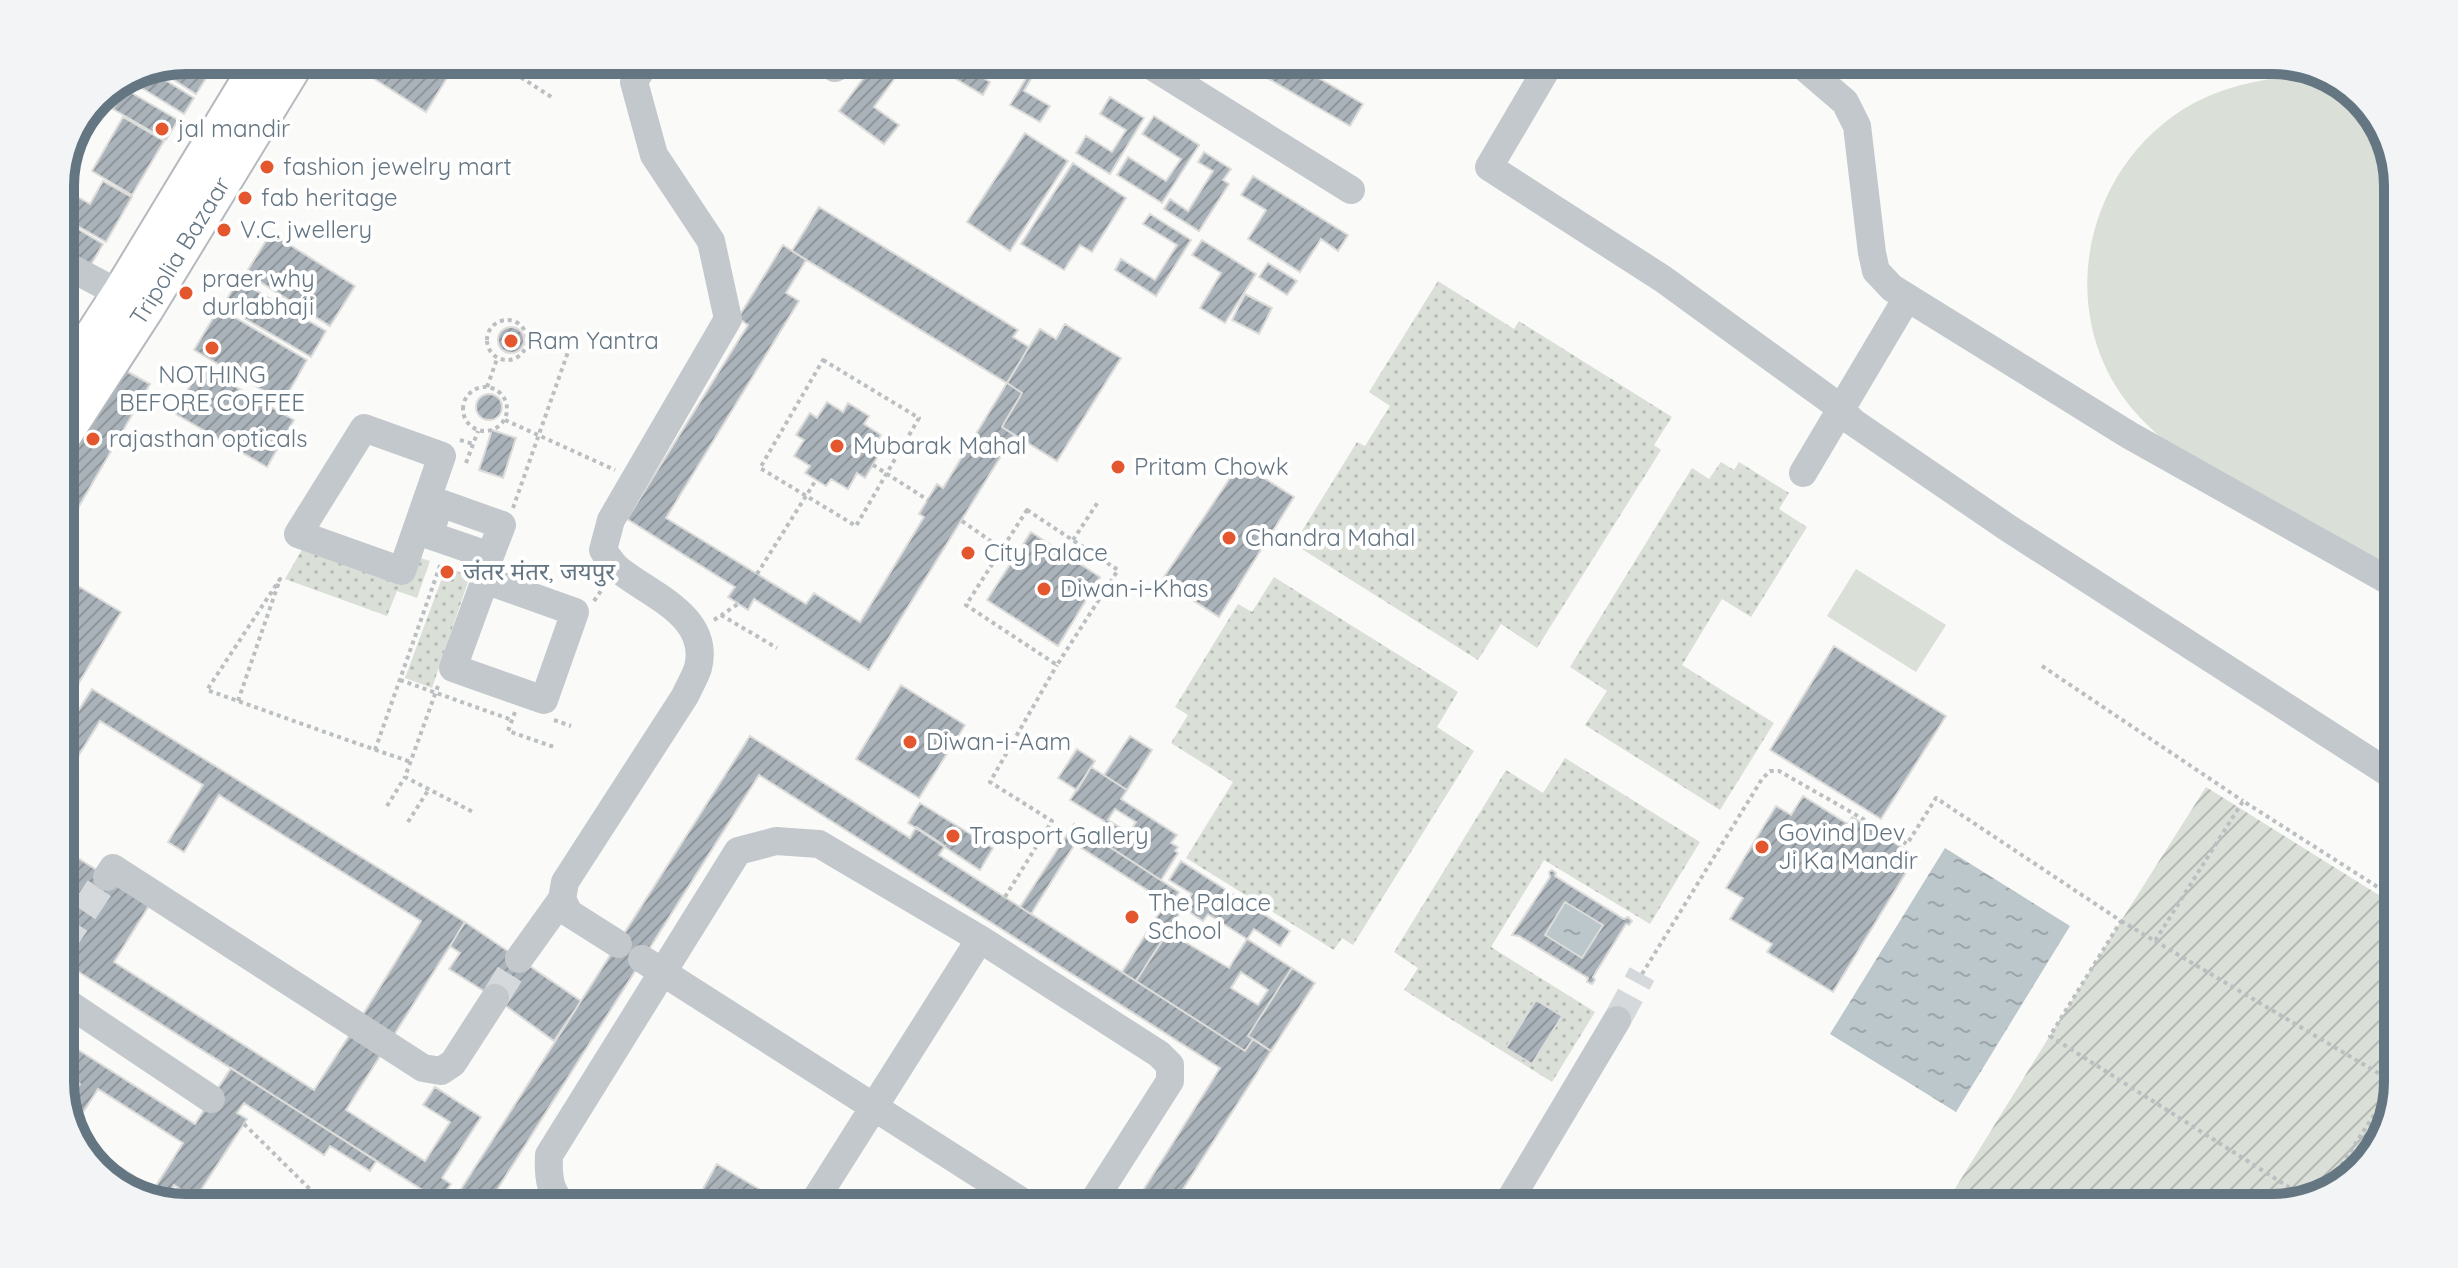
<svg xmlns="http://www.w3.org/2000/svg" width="2458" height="1268" viewBox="0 0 2458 1268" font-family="Quicksand,'Noto Sans Devanagari',sans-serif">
<defs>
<pattern id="grass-dots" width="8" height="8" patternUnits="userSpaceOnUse" patternTransform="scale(2)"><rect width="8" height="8" fill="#dadfd7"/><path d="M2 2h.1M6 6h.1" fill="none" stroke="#b4b9b4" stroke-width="1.8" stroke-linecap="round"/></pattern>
<pattern id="garden-furrows" width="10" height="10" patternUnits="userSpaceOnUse" patternTransform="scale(2)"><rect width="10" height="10" fill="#dadfd7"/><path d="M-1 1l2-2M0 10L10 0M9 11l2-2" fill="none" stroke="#b4b9b4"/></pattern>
<pattern id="water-ripples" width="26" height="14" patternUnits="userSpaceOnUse" patternTransform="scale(2)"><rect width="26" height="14" fill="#bbc7cb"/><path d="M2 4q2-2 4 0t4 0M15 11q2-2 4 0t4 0" fill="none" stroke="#9ca6aa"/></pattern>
<pattern id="building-hatch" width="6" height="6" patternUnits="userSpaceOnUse" patternTransform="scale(2)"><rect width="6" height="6" fill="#aab3b9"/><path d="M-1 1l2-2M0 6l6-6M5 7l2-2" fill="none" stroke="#8e969c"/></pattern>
</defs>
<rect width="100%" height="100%" fill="#fafaf8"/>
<path fill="url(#grass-dots)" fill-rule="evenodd" d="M1438,281L1514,329L1519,321L1672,417L1654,445L1661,450L1537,648L1501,624L1478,660L1294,544L1357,442L1365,446L1390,406L1369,392Z
M1721,462L1734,470L1739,462L1789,493L1779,509L1807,527L1751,617L1722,599L1682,665L1774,723L1720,810L1585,725L1607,691L1570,667L1692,468L1709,479Z
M304,546L397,576L405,553L430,561L417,598L397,591L387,616L285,579Z
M446,567L470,576L432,688L405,678Z
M1274,577L1458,692L1437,727L1474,751L1353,945L1342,938L1334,950L1186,858L1233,782L1171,743L1188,715L1175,707L1238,604L1252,612Z
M1565,758L1700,842L1650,924L1544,860L1491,947L1595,1012L1552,1082L1404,990L1418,968L1394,952L1506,770L1543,793ZM1536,1000L1562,1016L1532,1064L1506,1048Z"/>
<path fill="url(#garden-furrows)" d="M2206,787L2398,907V1082L2385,1137L2342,1187L2272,1208H1943L2121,921Z"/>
<path fill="#dadfd7" d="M2269,79H2295L2341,85L2377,116L2398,178V591L2171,446C2144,424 2120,399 2105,366C2061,270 2102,153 2194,103C2218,90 2243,84 2269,79Z
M1856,569L1946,625L1916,672L1827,616Z"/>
<path fill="url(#water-ripples)" d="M1945,848L2070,926L1956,1112L1830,1034Z
M1565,902L1603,925L1582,958L1545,935Z"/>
<path fill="url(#building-hatch)" stroke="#dcdcda" stroke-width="2" fill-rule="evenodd" d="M186,60H191L210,72L196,94L160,71Z
M345,60H458L426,112Z
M609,60H628L637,66L632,75Z
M877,60H908L874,107L899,125L884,144L839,111Z
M954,60H970L966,67L990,82L983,95L946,73Z
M1037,60H1077L1066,78L1040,63L1024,91L1050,106L1040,122L1010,105Z
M1236,60H1288L1363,104L1350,126Z
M154,73L194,98L184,114L132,82Z
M125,89L178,120L166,140L113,109Z
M1110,97L1144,118L1110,174L1076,153L1086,136L1112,152L1126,130L1100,114Z
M1154,116L1199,145L1162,203L1117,175L1128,157L1166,181L1181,159L1142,134Z
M123,117L164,141L132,195L92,171Z
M1025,133L1068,161L1010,251L967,222Z
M1204,152L1231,169L1223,180L1229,184L1199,231L1164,209L1170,199L1188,211L1213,171L1198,162Z
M1073,163L1126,198L1092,252L1080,245L1064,270L1021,244Z
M1253,176L1348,235L1338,251L1321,239L1300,272L1248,239L1266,210L1241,195Z
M103,181L132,197L106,242L60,216V187L90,204Z
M819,207L1018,330L1013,337L1029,347L1007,383L792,251Z
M1150,214L1191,240L1156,296L1115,270L1121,259L1155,280L1177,245L1143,224Z
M73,226L103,244L89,268L60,251Z
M271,233L355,286L330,326L246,273Z
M1202,240L1256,274L1225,323L1200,308L1221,273L1192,255Z
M783,245L806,260L786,293L799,301L666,518L806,604L814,593L860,622L924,517L919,514L937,484L943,488L1007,383L1022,393L1002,427L1014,435L869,670L754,599L748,610L728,597L735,587L627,519L748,325L738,318Z
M1268,263L1297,281L1287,295L1259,277Z
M238,280L326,331L311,357L223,306Z
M60,282L71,288L60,306Z
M1245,294L1272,308L1259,334L1232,320Z
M219,308L307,360L283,402L194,350Z
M1065,324L1121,358L1057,461L1002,427L1022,393L1007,383L1040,329L1056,339Z
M498 340a13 13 0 1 1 26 0a13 13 0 1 1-26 0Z
M119,367L150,384L60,539V475Z
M201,367L294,420L267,467L174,413Z
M476 407a13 13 0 1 1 26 0a13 13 0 1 1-26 0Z
M827,402L843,412L848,403L869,416L864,424L881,435L871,451L878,456L865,478L857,473L848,489L831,479L826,486L805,473L810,466L794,456L804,440L796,435L810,413L817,418Z
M492,430L516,438L503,478L479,470Z
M1240,463L1294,497L1219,617L1162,580Z
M1031,532L1100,577L1058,646L987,600Z
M60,575L121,612L67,703L60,700Z
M1834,646L1946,716L1881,819L1770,750Z
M901,685L965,725L919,798L856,759Z
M92,689L465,922L394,1035L362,1016L421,921L219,795L184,852L168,842L203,785L100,721L69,771L78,777L67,794L73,798L60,817V740Z
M750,736L910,838L916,827L945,846L939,855L1245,1051L1253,1039L1271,1051L1171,1208H1132L1220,1068L759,775L488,1204L495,1208H449Z
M1130,736L1152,750L1127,790L1104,775Z
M1077,749L1095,761L1077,790L1058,778Z
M1091,767L1127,790L1121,799L1177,835L1171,843L1178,847L1175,851L1178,853L1161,880L1093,836L1104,821L1070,800ZM1115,809L1136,822L1129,833L1108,820Z
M1803,796L1848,824L1852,817L1916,856L1833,992L1767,952L1772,944L1730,919L1743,898L1726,888L1776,806L1791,815Z
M920,803L993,848L980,870L908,823Z
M1074,824L1179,892L1173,902L1183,908L1136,981L1122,972L1166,902L1075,844L1031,914L1020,907Z
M70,853L150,904L114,962L314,1090L351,1033L382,1053L346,1110L425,1161L450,1122L423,1105L435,1087L481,1117L442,1178L451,1184L440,1201L60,960V868Z
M1181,861L1290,931L1280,946L1254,929L1247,939L1208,914L1203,921L1183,908L1192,894L1169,880Z
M1552,870L1556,873L1555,876L1624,919L1628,917L1632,921L1629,925L1626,924L1593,977L1595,980L1592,984L1587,982L1588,978L1519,936L1512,935L1550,877L1549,872ZM1565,902L1603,925L1582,958L1545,935Z
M465,922L581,1001L554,1041L495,998L449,969L460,953L450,946Z
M1168,932L1229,968L1247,939L1292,968L1248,1036L1253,1039L1245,1051L1136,981ZM1241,972L1268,990L1258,1005L1231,988Z
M1292,968L1315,983L1271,1051L1248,1036Z
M1536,1000L1562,1016L1532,1064L1506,1048Z
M69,1044L195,1124L231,1068L376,1161L370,1171L330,1146L324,1155L244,1103L237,1113L247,1119L195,1199L174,1185L167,1197L154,1189L183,1143L98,1089L73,1128L66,1106L80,1084L60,1071V1057Z
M60,1071L80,1084L66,1106L60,1091Z
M77,1140L167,1197L163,1203L131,1195L81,1152Z
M717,1164L759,1189L748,1208H692Z"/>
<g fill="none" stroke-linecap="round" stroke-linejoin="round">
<path stroke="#d5d9db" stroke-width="28" stroke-dasharray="28 14" stroke-linecap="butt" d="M60,946L107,877
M495,998L519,959
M1617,1020L1642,974"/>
<g stroke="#b5babe" stroke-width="40">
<g id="major">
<path d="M60,387L120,294L262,60"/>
<path id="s1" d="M60,440L145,309L297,60"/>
</g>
</g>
<path stroke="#bbbfc2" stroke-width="4" stroke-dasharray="4 4" stroke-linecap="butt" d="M494,60L553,98
M487 340a20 20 0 1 1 40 0a20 20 0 1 1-40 0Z
M823,360L919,418L856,526L760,468Z
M463 409a22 22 0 1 1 44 0a22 22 0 1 1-44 0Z
M487,387L497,359
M505,420L615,470
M460,440L473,444
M466,463L478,431
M873,465L928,500
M513,508L568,352
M1027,510L1118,570L1057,665L966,605Z
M962,521L1002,549
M1073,540L1098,502
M757,574L816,480
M594,601L605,585
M721,615L777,648
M714,620L738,604
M2042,666L2243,801
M400,680L512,720
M438,686L405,777L473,812
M238,701L280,579L207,690C275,714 343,739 411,762
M515,712L508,731L554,747
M554,720L571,726
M375,750L441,563
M387,806L405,777
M408,822L429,789
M1005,897L1052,821L990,782L1057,665
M2121,921L2155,941L2243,801L2398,900
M2155,941L2395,1083
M1642,974L1762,779L1770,771H1779L1907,844L1936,798L2121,921L2050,1036L2306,1198
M244,1124L329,1208
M2324,1192L2398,1078"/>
<path stroke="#c3c8cc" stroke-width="28" d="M821,60L835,68L853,60
M1142,60L1351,190
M1552,60L1489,167L1663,279L1834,403L1853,422L2008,528L2398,779
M1796,60L1845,102L1857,126L1872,253L1876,271L1892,288L2129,435L2398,586
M60,262L120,294
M364,428L442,456L402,571L298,534Z
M1803,473L1907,298
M440,503L502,525L490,556L429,535Z
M485,580L575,612L544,700L453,668Z
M107,877L113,868L423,1068L441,1071L453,1063L495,998
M618,944L569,913L562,899L565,882L685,696C689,687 695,677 698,668C711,615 649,595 618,569C612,564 607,556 603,550L611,520L728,319L711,241L654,155L634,82L647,60
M519,959L562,899
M642,959L1032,1208
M60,998L211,1099
M568,1208C549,1195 548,1176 549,1155L738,851L776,841L819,844L980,939L1159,1054L1170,1065V1081L1089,1208
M810,1208L980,939
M1505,1208L1617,1020"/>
<use href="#major" stroke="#fff" stroke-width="36"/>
</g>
<g fill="#e4572e" stroke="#fff" stroke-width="3">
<circle cx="162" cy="129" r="8"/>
<circle cx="267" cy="167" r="8"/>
<circle cx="245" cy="198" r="8"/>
<circle cx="224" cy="230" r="8"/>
<circle cx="186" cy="293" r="8"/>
<circle cx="511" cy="341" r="8"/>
<circle cx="212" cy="348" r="8"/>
<circle cx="93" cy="439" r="8"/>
<circle cx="837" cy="446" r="8"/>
<circle cx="1118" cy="467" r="8"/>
<circle cx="1229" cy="538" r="8"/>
<circle cx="968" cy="553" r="8"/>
<circle cx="447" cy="572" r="8"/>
<circle cx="1044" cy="589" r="8"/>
<circle cx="910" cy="742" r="8"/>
<circle cx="953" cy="836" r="8"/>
<circle cx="1762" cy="847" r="8"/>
<circle cx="1132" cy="917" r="8"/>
</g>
<g text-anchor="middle" stroke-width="8" stroke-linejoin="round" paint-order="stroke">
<g font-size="24" fill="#657683" stroke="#fff" text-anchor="start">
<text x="178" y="137">jal mandir</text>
<text x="283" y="175">fashion jewelry mart</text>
<text x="261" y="206">fab heritage</text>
<text x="240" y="238">V.C. jwellery</text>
<text x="202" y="287">praer why<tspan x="202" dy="28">durlabhaji</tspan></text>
<text x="527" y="349">Ram Yantra</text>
<text x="212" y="383" text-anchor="middle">NOTHING<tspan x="212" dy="28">BEFORE COFFEE</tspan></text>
<text x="109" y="447">rajasthan opticals</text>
<text x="853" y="454">Mubarak Mahal</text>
<text x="1134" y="475">Pritam Chowk</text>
<text x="1245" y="546">Chandra Mahal</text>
<text x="984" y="561">City Palace</text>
<text x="463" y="580">जंतर मंतर, जयपुर</text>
<text x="1060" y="597">Diwan-i-Khas</text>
<text x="926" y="750">Diwan-i-Aam</text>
<text x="1778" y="841">Govind Dev<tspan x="1778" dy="28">Ji Ka Mandir</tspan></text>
<text x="969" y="844">Trasport Gallery</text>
<text x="1148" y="911">The Palace<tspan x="1148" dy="28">School</tspan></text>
</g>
<g font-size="24" fill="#657683" stroke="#fff">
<text dy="8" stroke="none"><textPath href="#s1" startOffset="224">Tripolia Bazaar</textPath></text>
</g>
</g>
<path d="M0 0H2458V1268H0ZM186 74H2272A112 112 0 0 1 2384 186V1082A112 112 0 0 1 2272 1194H186A112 112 0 0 1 74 1082V186A112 112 0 0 1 186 74Z" fill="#f3f4f5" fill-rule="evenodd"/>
<path fill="none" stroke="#657683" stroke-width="10" d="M186 74H2272A112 112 0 0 1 2384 186V1082A112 112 0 0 1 2272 1194H186A112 112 0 0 1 74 1082V186A112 112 0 0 1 186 74Z"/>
</svg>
